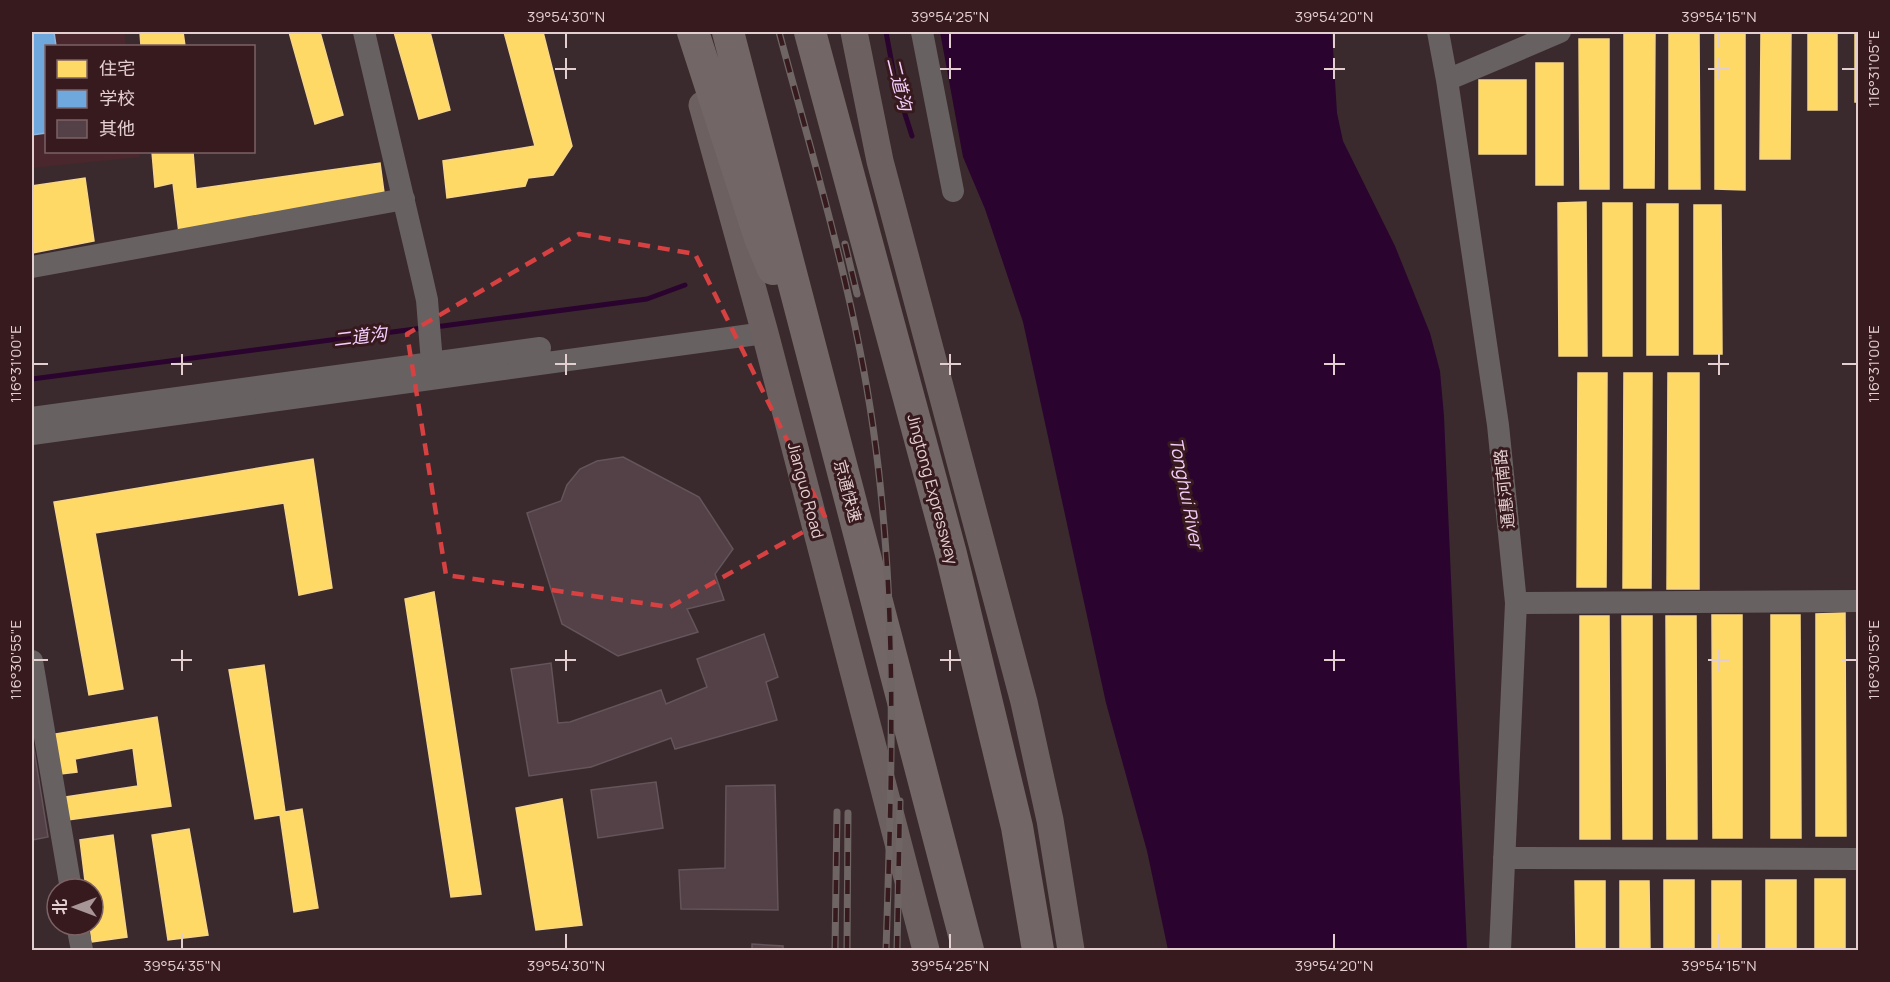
<svg xmlns="http://www.w3.org/2000/svg" width="1890" height="982" viewBox="0 0 1890 982" font-family="Manrope,'Noto Sans SC',sans-serif">
<rect width="100%" height="100%" fill="#3b2a2d"/>
<path fill="#49272c" d="M32,32H124L126,46H46V152H139L140,157L32,168Z"/>
<path fill="#2a042f" d="M940,32H1332L1337,113L1343,141L1395,246L1430,333L1440,371L1444,416L1467,950H1168L1147,851L1106,703L1023,322L985,209L963,157Z"/>
<path fill="#ffd966" stroke="#f7d686" stroke-width="1.5" d="M140,32H183L185,46H141Z
M289,32H320L343,115L315,124Z
M394,32H430L450,110L419,119Z
M504,32H543L572,146L553,175L528,178L525,186L447,198L443,161L535,146Z
M1624,32H1655L1654,188H1624Z
M1669,32H1699L1700,189H1669Z
M1715,32H1745V190L1715,189Z
M1761,32H1791L1790,159H1760Z
M1808,32H1837V110H1808Z
M1855,32H1858V102H1855Z
M1579,39H1609V189H1580Z
M1536,63H1563V185H1536Z
M1479,80H1526V154H1479Z
M152,152H193L196,189L380,163L385,200L179,233L173,183L155,187Z
M85,178L94,241L32,253V186Z
M1586,202L1587,356H1559L1558,203Z
M1603,203H1632V356H1603Z
M1647,204H1678V355H1647Z
M1694,205H1721L1722,354H1694Z
M1578,373H1607L1606,587H1577Z
M1624,373H1652L1651,588H1623Z
M1668,373H1699V589H1667Z
M313,459L332,588L299,595L284,503L95,533L123,689L89,695L54,502Z
M434,592L481,894L451,897L405,599Z
M1845,613L1846,836H1816V614Z
M1712,615H1742V838H1713Z
M1771,615H1800L1801,838H1771Z
M1580,616H1609L1610,839H1580Z
M1622,616H1652V839H1623Z
M1666,616H1696L1697,839H1667Z
M264,665L285,812L302,809L318,908L294,912L280,815L255,819L229,670Z
M157,717L171,806L68,820L66,797L138,786L133,748L75,759L77,772L61,774L55,734Z
M562,799L582,925L536,930L516,808Z
M189,829L208,935L168,940L152,835Z
M113,835L127,937L92,942L90,925H93V889H86L80,840Z
M1815,879H1845V950H1815Z
M1664,880H1694V950H1664Z
M1766,880H1796V950H1766Z
M1575,881H1605V950H1576Z
M1620,881H1649L1650,950H1620Z
M1712,881H1741V950H1712Z"/>
<path fill="#6fa8dc" stroke="#92b4d8" stroke-width="1.5" d="M32,32H54L56,46H46V133L32,135Z"/>
<g fill="none" stroke-linecap="round" stroke-linejoin="round">
<path stroke="#2a042f" stroke-width="5" d="M886,32L896,86L912,136
M435,327L647,299L685,285
M32,379L423,328"/>
</g>
<path fill="#544047" stroke="#63555a" stroke-width="1.5" d="M623,457L699,497L733,549L715,574L724,600L687,609L698,632L618,656L562,624L527,513L561,501L567,485L580,469L597,461Z
M764,634L778,677L766,682L777,720L675,749L671,738L591,767L529,776L511,669L551,663L558,723L570,722L661,690L666,704L707,687L697,659Z
M32,743H33L48,837L32,840Z
M656,782L663,828L598,838L591,790Z
M775,785L778,910L681,909L679,870L725,868L726,786Z
M752,944L783,946V950H752Z"/>
<g fill="none" stroke-linecap="round" stroke-linejoin="round">
<path stroke="#686161" stroke-width="22" d="M364,32L422,278L427,300L432,363
M922,32L953,191
M1438,32L1447,80L1498,425L1516,603L1500,950
M1447,80L1560,32
M32,267L404,199
M32,418L540,348
M32,434L765,333
M1516,603L1858,601
M32,661L71,889
M1504,858L1858,859
M77,925L82,950"/>
<path stroke="#6c6160" stroke-width="27" d="M854,32L880,161L1024,702L1050,820L1071,950
M702,105L765,333L926,950"/>
<path stroke="#726666" stroke-width="32" d="M693,32L760,238L773,269
M728,32L968,950
M810,32L951,554L1017,827L1038,950"/>
<g stroke="#6e6564" stroke-width="7">
<path id="rail" d="M779,32C814,162 854,293 873,427C898,601 892,776 886,950
M845,244L857,294
M835,950L837,812
M847,950L848,813
M897,950L900,801"/>
</g>
<use href="#rail" stroke="#371a1e" stroke-width="4.5" stroke-dasharray="14" stroke-linecap="butt"/>
</g>
<path fill="none" stroke="#d84141" stroke-width="4.5" stroke-dasharray="12 8" stroke-linejoin="round" d="M579,234L695,254L826,519L670,607L446,575L407,334Z"/>
<path fill="none" stroke="#e3cfd0" stroke-width="2" d="M566,33V48M950,33V48M1334,33V48M1719,33V48M566,58V79M950,58V79M1334,58V79M1719,58V79M555,69H576M940,69H961M1324,69H1345M1708,69H1729M1842,69H1857M182,354V375M566,354V375M950,354V375M1334,354V375M1719,354V375M33,364H48M171,364H192M555,364H576M940,364H961M1324,364H1345M1708,364H1729M1842,364H1857M182,650V671M566,650V671M950,650V671M1334,650V671M1719,650V671M33,660H48M171,660H192M555,660H576M940,660H961M1324,660H1345M1708,660H1729M1842,660H1857M182,934V949M566,934V949M950,934V949M1334,934V949M1719,934V949"/>
<g text-anchor="middle" stroke-width="6" stroke-linejoin="round" paint-order="stroke">
<g font-size="16" fill="#e3cfd0" stroke="#371a1e">
<text transform="translate(933 489) rotate(75)" y="6">Jingtong Expressway</text>
<text transform="translate(1504 489) rotate(-96)" y="6">通惠河南路</text>
<text transform="translate(806 490) rotate(75)" y="6">Jianguo Road</text>
<text transform="translate(848 491) rotate(75)" y="6">京通快速</text>
</g>
<g font-size="18" font-style="italic" fill="#f6cffe" stroke="#371a1e">
<text transform="translate(899 84) rotate(76)" y="6">二道沟</text>
<text transform="translate(360 337) rotate(-7)" y="6">二道沟</text>
<text transform="translate(1186 493) rotate(79)" y="6">Tonghui River</text>
</g>
</g>
<rect width="1890" height="982" fill="none" stroke="#371a1e" stroke-width="66"/>
<rect x="45" y="45" width="210" height="108" fill="#371a1e" stroke="#7c6265" stroke-width="1.5"/>
<rect x="57" y="60" width="30" height="18" fill="#ffd966" stroke="#7c6265" stroke-width="1.5"/>
<text x="99" y="75" font-size="18" fill="#e3cfd0">住宅</text>
<rect x="57" y="90" width="30" height="18" fill="#6fa8dc" stroke="#7c6265" stroke-width="1.5"/>
<text x="99" y="105" font-size="18" fill="#e3cfd0">学校</text>
<rect x="57" y="120" width="30" height="18" fill="#544047" stroke="#7c6265" stroke-width="1.5"/>
<text x="99" y="135" font-size="18" fill="#e3cfd0">其他</text>
<g transform="translate(75 907) rotate(270)"><circle r="28" fill="#371a1e" stroke="#7c6265" stroke-width="1.5"/>
<path d="M0-4.5L10 22L0 15L-10 22Z" fill="#a89597"/>
<text y="-9" font-size="16" font-weight="bold" text-anchor="middle" fill="#e3cfd0">北</text>
</g>
<rect x="33" y="33" width="1824" height="916" fill="none" stroke="#e3cfd0" stroke-width="2"/>
<g font-size="15" text-anchor="middle" fill="#e3cfd0">
<text x="566" y="22">39°54'30"N</text>
<text x="950" y="22">39°54'25"N</text>
<text x="1334" y="22">39°54'20"N</text>
<text x="1719" y="22">39°54'15"N</text>
<text transform="translate(1874 69) rotate(-90)" y="5">116°31'05"E</text>
<text transform="translate(1874 364) rotate(-90)" y="5">116°31'00"E</text>
<text transform="translate(16 364) rotate(-90)" y="5">116°31'00"E</text>
<text transform="translate(1874 660) rotate(-90)" y="5">116°30'55"E</text>
<text transform="translate(16 660) rotate(-90)" y="5">116°30'55"E</text>
<text x="182" y="971">39°54'35"N</text>
<text x="566" y="971">39°54'30"N</text>
<text x="950" y="971">39°54'25"N</text>
<text x="1334" y="971">39°54'20"N</text>
<text x="1719" y="971">39°54'15"N</text>
</g>
</svg>
